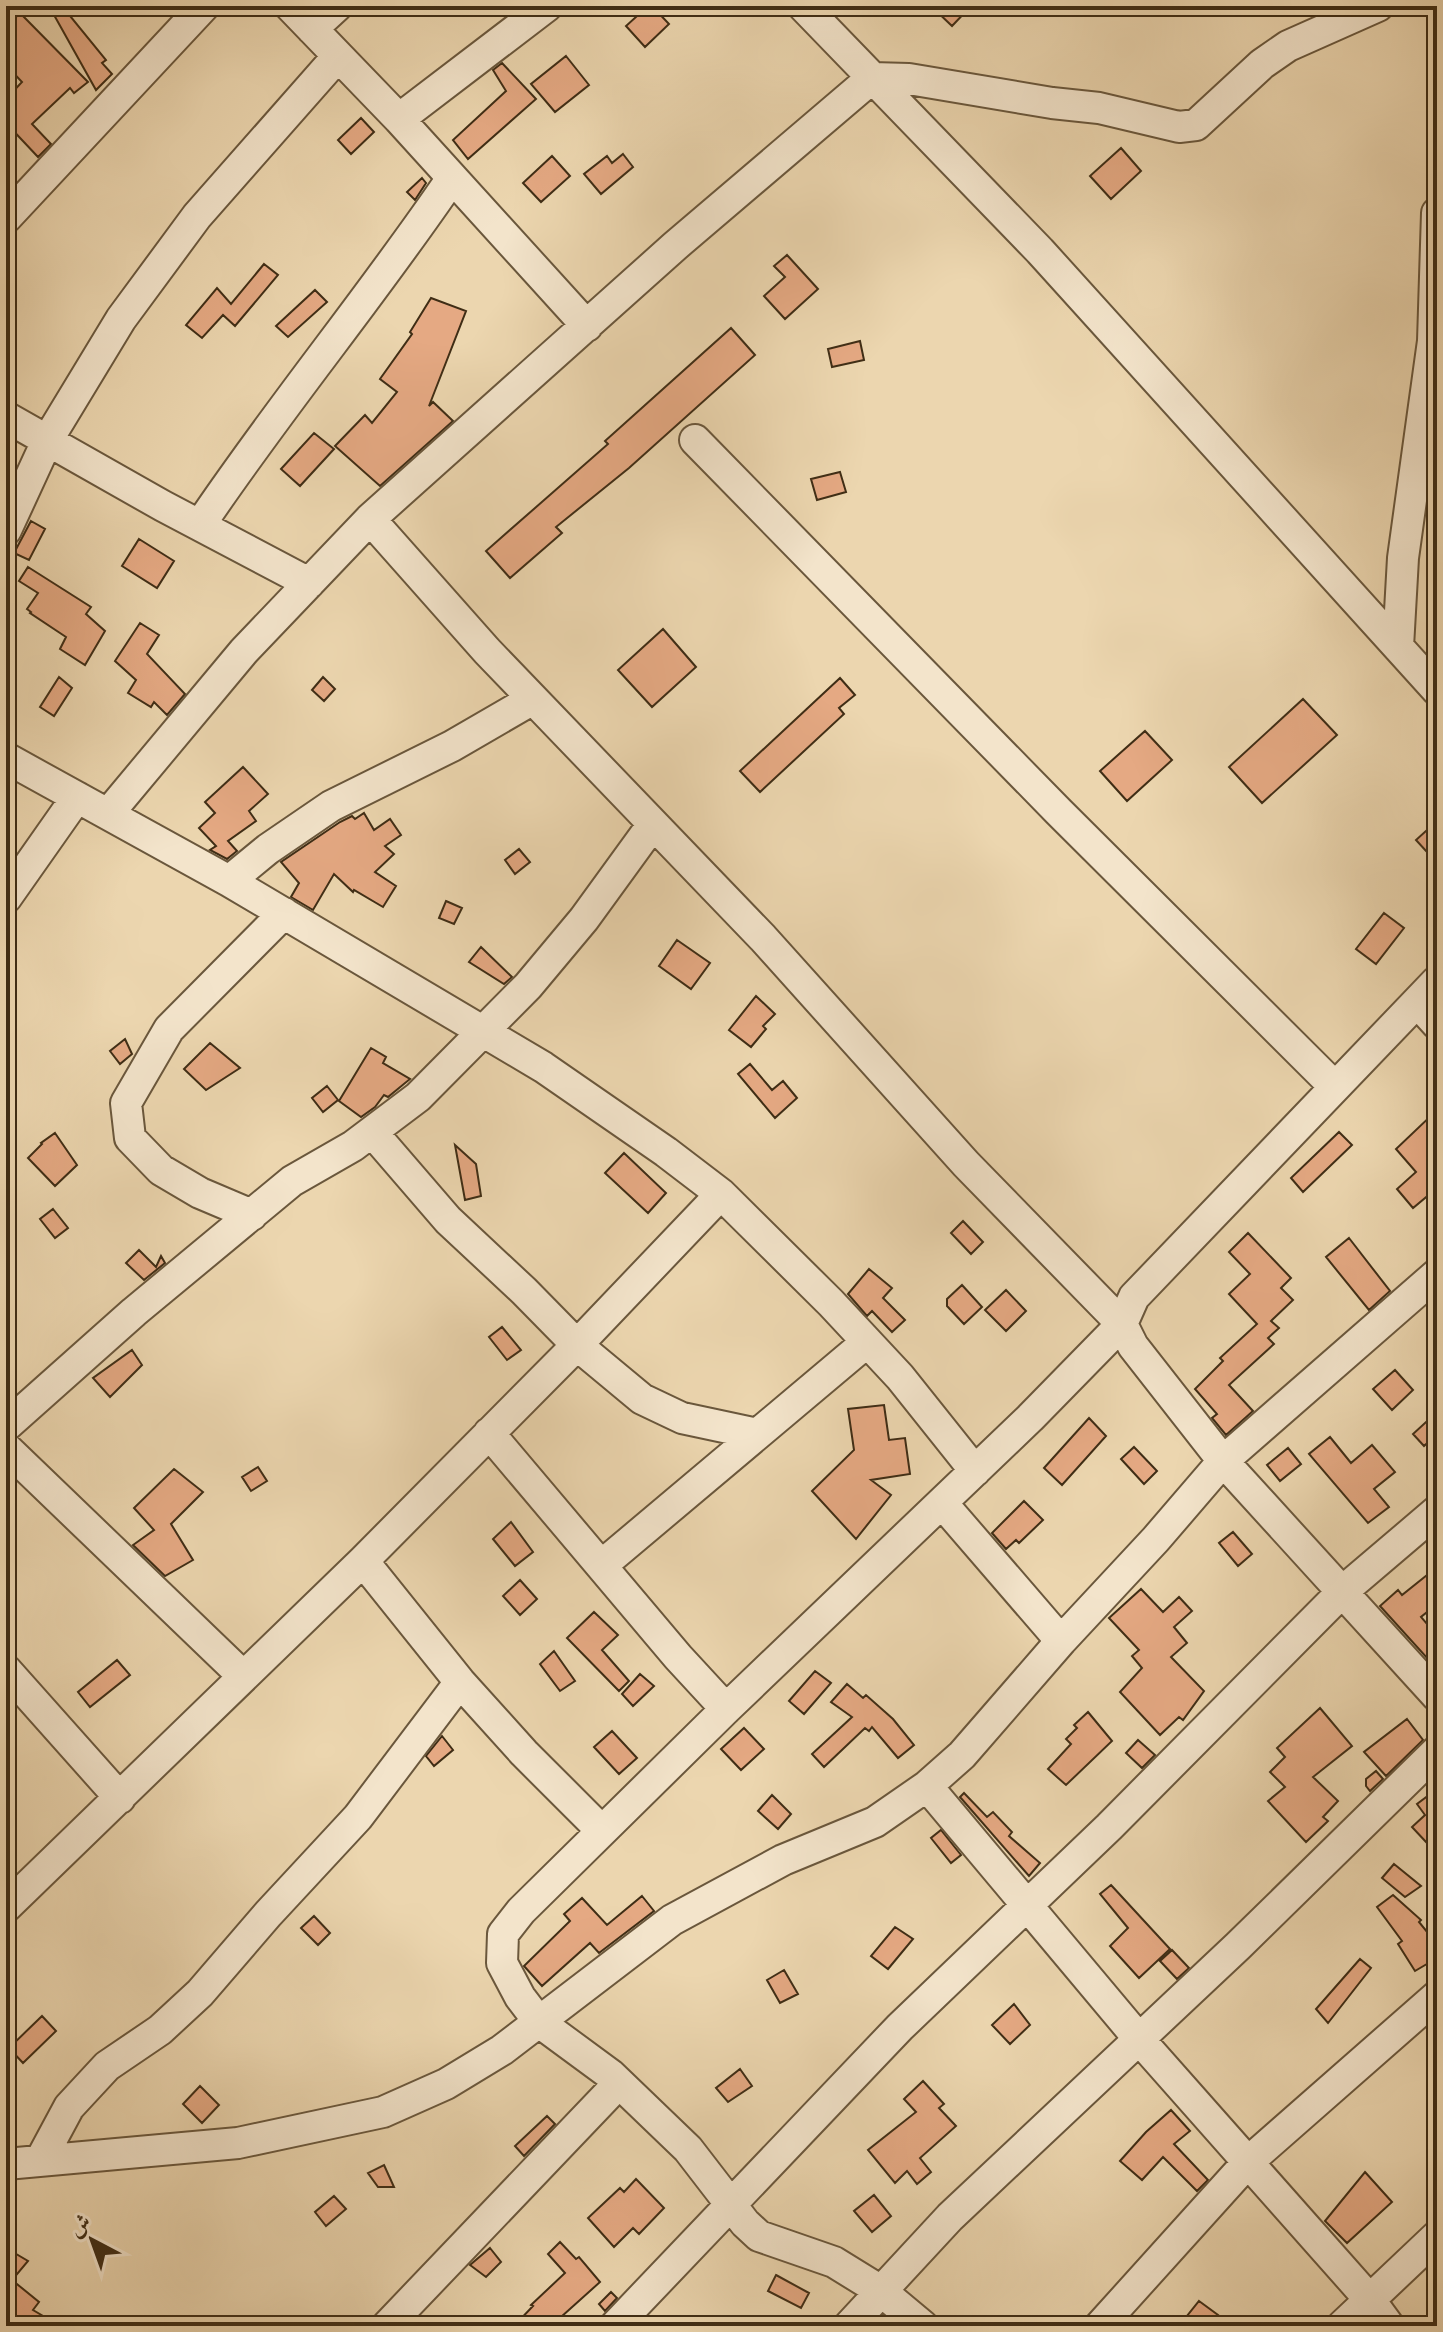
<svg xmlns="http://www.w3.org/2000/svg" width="1443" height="2332" viewBox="0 0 1443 2332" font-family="'IM FELL Double Pica',Amiri,serif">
<rect width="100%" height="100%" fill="#ecd6af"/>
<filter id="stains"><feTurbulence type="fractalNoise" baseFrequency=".0025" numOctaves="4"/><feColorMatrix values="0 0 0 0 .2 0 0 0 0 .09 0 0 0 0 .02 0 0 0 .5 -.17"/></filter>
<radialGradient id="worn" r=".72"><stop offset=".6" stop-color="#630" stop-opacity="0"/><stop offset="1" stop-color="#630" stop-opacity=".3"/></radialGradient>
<path fill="#e5a983" stroke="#3f2d15" stroke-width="2" d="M49,6H62L106,60L102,63L112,74L96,90Z
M648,6H652L669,24L645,47L626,26Z
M931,6H971L952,26Z
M20,13L88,82L74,93L70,88L32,124L51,144L38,157L6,123V99L22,82L6,65V27Z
M566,56L589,85L555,112L531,84Z
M502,63L536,99L468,159L453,140L506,91L493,70Z
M361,118L374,132L351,154L338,140Z
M1121,148L1141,171L1111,199L1090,176Z
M623,154L633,167L601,194L584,174L607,156L612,163Z
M552,156L570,176L541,202L523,183Z
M422,178L426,183L415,200L407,192Z
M787,255L818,289L785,319L764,296L785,277L774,266Z
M264,264L278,275L235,326L223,315L202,338L186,325L217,288L231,304Z
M315,290L327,302L288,337L276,326Z
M431,298L466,311L429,406L433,402L453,421L380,486L335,446L365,415L372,423L397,392L380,379L412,334L410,332Z
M731,328L755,355L629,468L556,527L562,533L510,578L486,551L608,444L605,441Z
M860,341L864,360L832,367L828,349Z
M314,433L334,449L300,486L281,469Z
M840,472L846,492L817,500L811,479Z
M31,521L45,529L29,560L14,553Z
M139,539L174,561L157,588L122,566Z
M28,567L91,607L86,614L105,631L85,665L60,649L66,637L30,613L31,612L27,609L38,593L19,581Z
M140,623L159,635L147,654L185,694L167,715L154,702L151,707L128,693L136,680L115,661Z
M663,629L696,667L652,707L618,670Z
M59,677L72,688L54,716L40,707Z
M323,677L335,689L324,701L312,690Z
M840,678L855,695L839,708L844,714L760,792L740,771Z
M1303,699L1337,735L1262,803L1229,767Z
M1145,731L1172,760L1127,801L1100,771Z
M243,767L268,794L249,811L256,821L228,841L237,851L227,859L210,850L216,846L199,828L215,813L205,802Z
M364,813L374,830L390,819L401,835L385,846L394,854L375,872L396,886L383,907L354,890L353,892L334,874L313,910L291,897L299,883L281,862L340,822L352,816L355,819Z
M1437,821V863L1416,840Z
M519,849L530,862L515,874L505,860Z
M446,901L462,908L454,924L439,918Z
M1384,913L1404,928L1376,964L1356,949Z
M677,940L710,963L691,989L659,966Z
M481,947L512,977L504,984L469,962Z
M756,996L775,1014L763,1026L766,1029L751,1047L729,1030Z
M125,1039L132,1054L120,1064L110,1051Z
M210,1043L240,1068L206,1090L184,1069Z
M371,1048L386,1057L383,1063L410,1079L388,1097L384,1095L375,1107L361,1117L339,1101Z
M750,1064L772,1090L783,1081L797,1098L775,1118L738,1074Z
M327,1086L338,1100L323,1112L312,1098Z
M1437,1110V1188L1413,1208L1397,1189L1416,1172L1396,1149Z
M1339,1132L1352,1145L1303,1192L1291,1178Z
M55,1133L77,1165L55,1186L28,1158L42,1144L41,1143Z
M455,1145L476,1164L481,1196L465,1200Z
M624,1153L666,1193L648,1213L605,1173Z
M53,1209L68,1228L55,1238L40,1219Z
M963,1221L983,1242L971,1254L951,1233Z
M1248,1233L1291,1278L1281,1288L1293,1300L1271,1321L1279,1328L1268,1338L1274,1344L1229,1385L1253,1411L1226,1435L1212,1418L1217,1414L1195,1389L1223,1361L1220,1358L1257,1324L1229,1294L1250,1274L1229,1252Z
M1349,1238L1390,1291L1369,1310L1326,1257Z
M139,1250L156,1267L161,1256L165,1263L144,1280L126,1263Z
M869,1269L892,1288L883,1298L905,1320L892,1332L872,1311L867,1316L848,1294Z
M962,1285L982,1307L964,1324L947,1306V1299Z
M1006,1290L1026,1311L1006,1331L985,1310Z
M502,1327L521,1350L507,1360L489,1337Z
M132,1350L142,1365L110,1397L93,1378Z
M1395,1370L1413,1390L1392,1410L1373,1389Z
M884,1405L889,1440L905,1438L910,1474L871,1480L891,1495L856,1539L812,1491L854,1450L848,1409Z
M1437,1412V1434L1424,1446L1413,1434Z
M1089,1418L1106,1436L1062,1485L1044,1468Z
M1330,1437L1351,1463L1372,1445L1395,1472L1374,1489L1389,1507L1368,1523L1309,1454Z
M1134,1447L1157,1471L1144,1484L1121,1459Z
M1288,1448L1301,1464L1280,1481L1267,1465Z
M258,1467L267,1481L251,1491L242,1477Z
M174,1469L203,1492L171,1524L193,1560L165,1576L133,1545L154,1530L134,1508Z
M1024,1501L1043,1520L1019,1543L1016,1540L1006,1549L992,1533Z
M511,1522L533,1552L515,1566L493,1539Z
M1233,1532L1252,1554L1238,1566L1219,1543Z
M1437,1567V1604L1421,1617L1434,1632L1429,1636L1437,1645V1669L1380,1606L1398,1590L1402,1595Z
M520,1580L537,1599L520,1615L503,1596Z
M1141,1589L1163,1612L1179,1597L1192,1611L1174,1627L1187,1643L1171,1657L1204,1691L1183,1720L1179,1717L1160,1735L1120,1692L1142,1668L1132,1656L1139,1650L1109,1618Z
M594,1612L618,1635L602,1650L629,1681L619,1691L567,1638Z
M554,1651L575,1681L560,1691L540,1664Z
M117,1660L130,1675L90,1707L78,1692Z
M815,1671L831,1683L804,1714L789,1701Z
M640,1674L654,1686L633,1706L622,1694Z
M847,1684L863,1698L866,1695L893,1719L914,1745L898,1758L872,1727L869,1731L865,1728L824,1767L812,1754L852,1717L831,1702Z
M1320,1708L1352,1746L1313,1777L1338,1801L1323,1817L1328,1821L1306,1842L1268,1801L1285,1787L1270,1772L1285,1757L1277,1748Z
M1088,1712L1112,1741L1066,1785L1048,1769L1071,1744L1066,1739L1077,1728L1074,1725Z
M1407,1719L1423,1740L1386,1776L1364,1752Z
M744,1728L764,1749L741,1770L721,1749Z
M612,1731L637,1758L619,1774L594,1747Z
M442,1736L453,1750L434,1766L426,1756Z
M1138,1740L1155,1755L1142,1768L1126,1753Z
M1376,1771L1383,1779L1370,1791L1366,1786V1779Z
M1437,1789V1834L1427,1843L1412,1827L1425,1815L1417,1804Z
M964,1793L987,1817L993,1812L1012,1832L1009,1836L1040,1863L1029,1876L960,1797Z
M772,1795L791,1814L778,1829L758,1811Z
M941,1830L961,1855L951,1863L931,1838Z
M1394,1864L1421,1886L1405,1897L1382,1878Z
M1111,1885L1170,1949L1139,1978L1110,1946L1128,1928L1100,1894Z
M1393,1895L1421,1920L1419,1922L1437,1944V1958L1415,1971L1398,1944L1402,1941L1377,1907Z
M642,1896L654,1911L599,1953L590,1943L542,1986L524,1966L570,1921L564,1914L582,1898L607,1925Z
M314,1916L330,1933L318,1945L301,1928Z
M895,1927L913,1939L888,1969L871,1956Z
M1172,1950L1189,1968L1177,1979L1160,1961Z
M1360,1959L1371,1968L1328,2023L1316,2009Z
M784,1970L798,1994L780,2003L767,1980Z
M1014,2004L1030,2025L1010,2044L992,2025Z
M42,2016L56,2031L23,2063L9,2048Z
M740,2069L752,2086L728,2102L716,2088Z
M923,2081L944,2104L939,2108L956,2126L920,2158L931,2172L917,2184L907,2171L895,2183L868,2150L916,2112L904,2099Z
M200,2086L219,2105L202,2123L183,2104Z
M1171,2110L1190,2131L1174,2144L1208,2180L1197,2191L1163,2157L1142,2180L1120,2161L1146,2132Z
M547,2116L555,2124L524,2156L515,2146Z
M384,2165L394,2187H378L368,2173Z
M1365,2172L1392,2202L1347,2243L1325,2221Z
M636,2179L664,2208L639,2234L633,2228L614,2247L588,2218L620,2188L624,2192Z
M874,2195L891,2216L872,2232L854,2211Z
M334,2196L346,2209L326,2226L315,2212Z
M560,2242L576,2259L579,2257L600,2282L551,2326H514L533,2306L531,2305L565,2273L548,2254Z
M6,2248L28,2261L12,2280L39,2302L33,2310L60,2326H6Z
M490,2248L501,2262L486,2277L470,2265Z
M776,2275L809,2293L801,2308L768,2291Z
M611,2292L617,2298L605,2311L599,2304Z
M1199,2301L1218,2315L1210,2326H1179Z"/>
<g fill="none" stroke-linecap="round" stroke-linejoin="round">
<g stroke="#6a573c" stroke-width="34">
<path id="minor" d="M290,6L399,119L587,326
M803,6L1040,251L1437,690
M312,29L337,6
M399,119L547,6
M6,218L204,6
M6,417L163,506L309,583
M695,440L1059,812L1335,1087
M370,519L487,651L763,938L966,1164L1122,1324L1133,1346L1223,1461L1437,1696
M200,525C280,406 372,296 452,178
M6,530L47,441L121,319L197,216L338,56
M1398,647L1403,558L1433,341L1437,213
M6,758L229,881L543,1067L666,1152L721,1194L831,1303L900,1377L975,1471
M108,814L244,651L370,519L675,246L872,78L909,79L1052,103L1099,108L1179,127L1196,125L1262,64L1288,46L1378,6
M229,881L268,849L331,806L452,746L533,699
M6,898L77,797
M1417,1002L1437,1024
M373,1133L448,1220L524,1291L577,1345L642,1399L682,1418L757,1434
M252,1215L200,1193L161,1170L130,1138L126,1103L169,1029L284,913
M6,1426L134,1312L292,1181L353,1146L418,1097L528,986L584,919L653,824
M489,1433L678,1657L726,1709
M6,1448L243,1676
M942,1503L1061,1641
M363,1561L460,1682L524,1753L602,1831
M602,1565L867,1342
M6,1670L120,1798
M927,1786L1139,2039L1370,2300L1389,2326
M6,1907L363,1561L577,1345L721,1194
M40,2161L69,2107L107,2066L160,2030L200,1993L268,1914L358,1817L460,1682
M6,2164L238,2143L383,2112L446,2084L502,2050L672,1920L783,1860L875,1822L927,1786L962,1755L1061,1641L1156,1539L1223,1461L1437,1274
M387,2326L619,2083
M615,2326L900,2027L1109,1827L1343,1591L1437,1511
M849,2326L950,2217L1238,1946L1437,1751
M923,2326L881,2291L834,2262L759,2236L745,2223L688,2149L611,2075L539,2022L520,1997L502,1963L503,1934L521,1911L726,1709L1030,1418L1122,1324L1134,1297L1437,981
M1100,2326L1248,2162L1437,1996
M1342,2326L1437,2236"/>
</g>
<use href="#minor" stroke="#f3e4cb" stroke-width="30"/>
</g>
<rect width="1443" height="2332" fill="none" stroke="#ecd6af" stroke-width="32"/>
<rect x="8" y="8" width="1427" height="2316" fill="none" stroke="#3f2d15" stroke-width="4"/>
<rect x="16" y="16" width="1411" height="2300" fill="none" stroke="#3f2d15" stroke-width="2"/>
<g transform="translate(92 2240) rotate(319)" stroke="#f3e4cb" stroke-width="6" paint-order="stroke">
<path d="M0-6L14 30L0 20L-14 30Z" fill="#3f2d15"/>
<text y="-12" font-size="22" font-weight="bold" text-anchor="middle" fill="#3f2d15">ش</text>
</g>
<rect width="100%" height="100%" filter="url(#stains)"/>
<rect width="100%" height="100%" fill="url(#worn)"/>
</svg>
